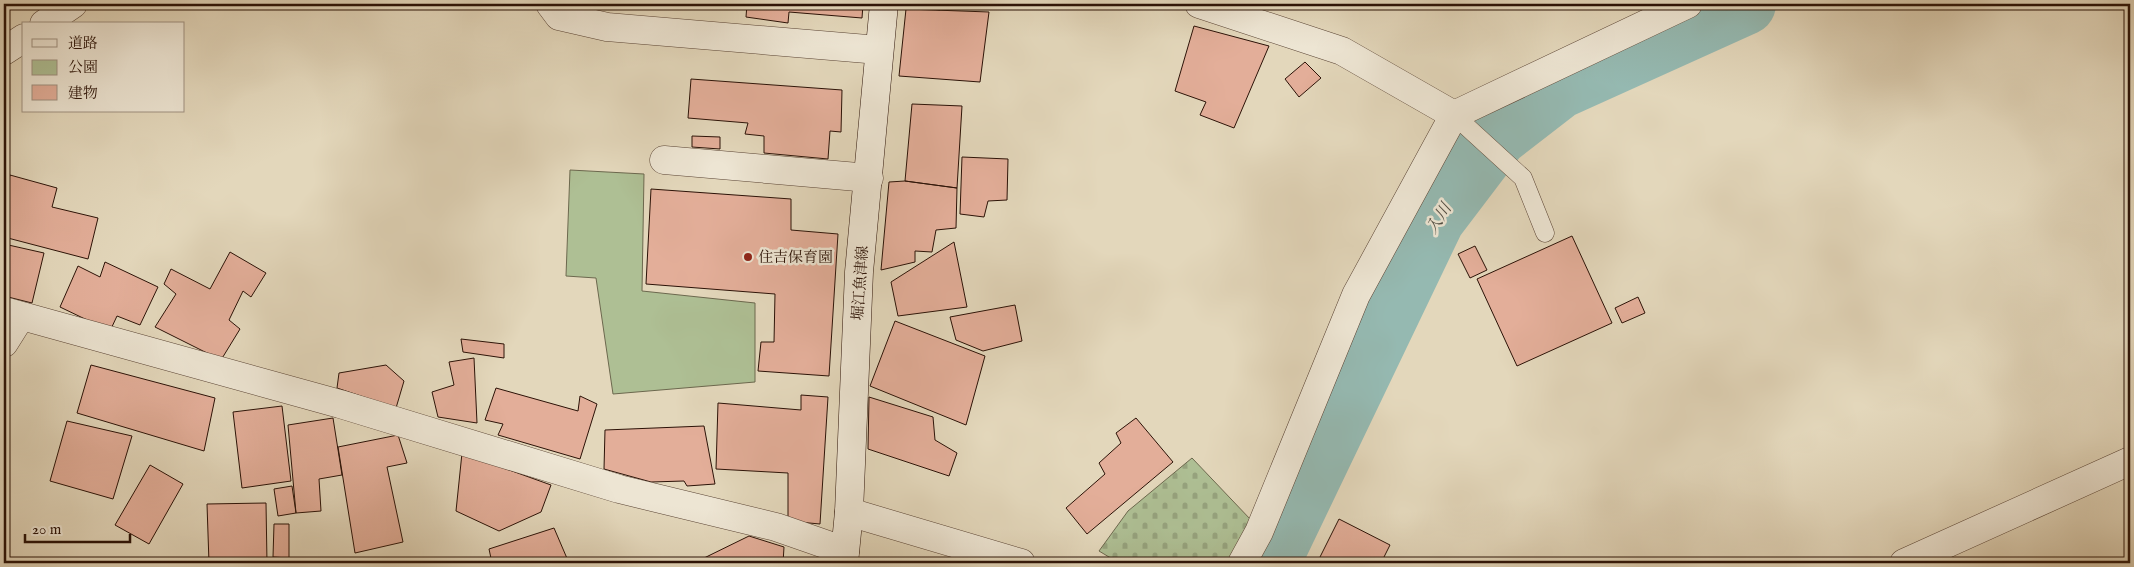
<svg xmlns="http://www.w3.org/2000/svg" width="2134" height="567" viewBox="0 0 2134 567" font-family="'IM FELL English','Noto Serif JP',serif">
<defs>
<pattern id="cemetery-stones" width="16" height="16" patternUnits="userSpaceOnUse" patternTransform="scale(1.25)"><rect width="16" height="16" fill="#aebf94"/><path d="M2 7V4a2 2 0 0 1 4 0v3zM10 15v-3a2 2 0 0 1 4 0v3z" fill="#96a37e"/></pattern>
</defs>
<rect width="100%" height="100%" fill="#e3d7bb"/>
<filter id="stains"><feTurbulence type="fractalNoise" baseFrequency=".004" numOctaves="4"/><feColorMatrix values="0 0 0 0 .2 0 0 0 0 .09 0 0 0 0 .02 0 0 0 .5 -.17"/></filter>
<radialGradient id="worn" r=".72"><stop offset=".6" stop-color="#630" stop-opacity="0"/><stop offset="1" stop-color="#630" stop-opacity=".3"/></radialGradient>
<path fill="#aebf94" stroke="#6c684e" d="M570,170L644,174L642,291L755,303V382L613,394L596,278L566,276Z"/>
<path fill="url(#cemetery-stones)" stroke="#6c684e" d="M1192,458L1251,520L1227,563H1119L1099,551L1128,511Z"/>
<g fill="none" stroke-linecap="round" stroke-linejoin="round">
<path stroke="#95b9b1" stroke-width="62" d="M1269,563L1434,219L1497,136L1559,88L1745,4"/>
</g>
<path fill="#e3ae99" stroke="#2b1207" d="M747,4H863L862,18L789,12L788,23L746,17Z
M905,4H942L940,10L905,6Z
M906,9L989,12L980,82L899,76Z
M1194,26L1269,46L1234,128L1200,115L1206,102L1175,91Z
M1305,62L1321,78L1299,97L1285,79Z
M691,79L842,90L841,132L830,131L828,159L764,153V136L745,134L748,123L688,118Z
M912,104L962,106L957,188L905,181Z
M692,136L720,137V149L692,147Z
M962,157L1008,159L1007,200L988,201L984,217L960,214Z
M10,175L57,188L52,207L98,218L88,259L4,237V187L7,188Z
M905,181L957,188L956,228L936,230L932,252L915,251V262L881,270L889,182Z
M651,189L791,199V230L838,234L829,376L758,371L761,342H774L775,294L646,284Z
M1572,236L1612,323L1517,366L1477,279Z
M954,242L967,307L898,316L891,282Z
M4,244L44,253L32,303L4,296Z
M1475,246L1487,270L1470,278L1458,254Z
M230,252L266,273L251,297L243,291L229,320L240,329L221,360L155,327L176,294L164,284L171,269L210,289Z
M105,262L158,287L140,325L117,316L110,331L60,307L78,266L100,277Z
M1638,297L1645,313L1622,323L1615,308Z
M1015,305L1022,341L983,351L956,340L950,317Z
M895,321L985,356L966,425L870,386Z
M461,339L504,344V358L463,352Z
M474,358L477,423L438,417L432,392L454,385L449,362Z
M91,365L215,398L204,451L77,413Z
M386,365L404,381L396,408L337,388L339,373Z
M496,388L578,411L580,396L597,404L580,459L498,435L503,424L485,420Z
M801,395L828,397L820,524L788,521V473L716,469L718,403L801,410Z
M869,397L933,417L935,440L957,453L949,476L868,449Z
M282,406L291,481L242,488L233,412Z
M333,418L342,475L319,479L321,511L296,513L288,425Z
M1136,418L1173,462L1087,534L1066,508L1105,474L1099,463L1121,443L1116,433Z
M67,421L132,436L113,499L50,481Z
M704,426L715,484L687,486L684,481L651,482L604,469L605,430Z
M398,435L407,463L387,467L403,542L355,553L338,447Z
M462,453L551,485L541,512L499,531L456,511Z
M150,465L183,484L149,544L115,525Z
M292,486L296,513L278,516L274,489Z
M266,503L267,563H209L207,504Z
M1339,519L1390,545L1381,563H1317Z
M274,524H289V558L273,557Z
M554,528L569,563H492L489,549Z
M749,536L784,547L783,563H702L700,560Z"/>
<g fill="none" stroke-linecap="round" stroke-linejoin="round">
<g stroke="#594334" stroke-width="19">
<path id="lane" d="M1454,115L1523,178L1545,233"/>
</g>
<g stroke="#594334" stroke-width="29">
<path id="street" d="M550,4L559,16L607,27L879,50
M1199,4L1342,51L1454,115
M44,24L73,4
M4,51L24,38
M664,160L869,178
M4,311L340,404L619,489L776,527L845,551
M4,343L21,316
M849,512L1021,563
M1242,563L1259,532L1356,295L1454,115L1688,4
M1904,563L2130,461"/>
</g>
<g stroke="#2b1207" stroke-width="29">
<path id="secondary" d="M844,563L849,512L859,272L884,4"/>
</g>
<use href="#lane" stroke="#ede5d3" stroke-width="18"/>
<use href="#street" stroke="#ede5d3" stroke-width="28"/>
<use href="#secondary" stroke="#ede5d3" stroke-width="28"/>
</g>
<circle fill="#8f2418" stroke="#ede5d3" stroke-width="2" cx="748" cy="257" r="5"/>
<g text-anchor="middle" stroke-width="5" stroke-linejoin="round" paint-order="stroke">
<g font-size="15" fill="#2b1207" stroke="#ede5d3" text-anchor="start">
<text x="758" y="262">住吉保育園</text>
</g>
<g font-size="15" fill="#2b1207" stroke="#ede5d3">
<text transform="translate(860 283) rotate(-86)" y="5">堀江魚津線</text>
</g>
<g font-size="16" font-style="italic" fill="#504c42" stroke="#ede5d3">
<text transform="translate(1438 218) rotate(-58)" y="6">入川</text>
</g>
</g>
<rect width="2134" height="567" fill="none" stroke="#e3d7bb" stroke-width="20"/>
<rect x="5" y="5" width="2124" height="557" fill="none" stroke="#2b1207" stroke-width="2.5"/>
<rect x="10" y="10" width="2114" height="547" fill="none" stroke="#2b1207"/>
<rect x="22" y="22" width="162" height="90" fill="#ede5d3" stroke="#9f9181"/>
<rect x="32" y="39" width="25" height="8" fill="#ede5d3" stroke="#9f9181"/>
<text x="68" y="48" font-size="15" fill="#2b1207">道路</text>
<rect x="32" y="60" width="25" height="15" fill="#aebf94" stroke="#9f9181"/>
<text x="68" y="72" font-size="15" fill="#2b1207">公園</text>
<rect x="32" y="85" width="25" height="15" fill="#e3ae99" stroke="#9f9181"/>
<text x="68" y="98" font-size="15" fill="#2b1207">建物</text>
<path d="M25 534v8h105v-8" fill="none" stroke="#2b1207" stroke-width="2.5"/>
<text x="32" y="534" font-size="15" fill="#2b1207" stroke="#ede5d3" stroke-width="4" paint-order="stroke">20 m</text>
<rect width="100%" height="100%" filter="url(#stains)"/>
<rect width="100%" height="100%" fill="url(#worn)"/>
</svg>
